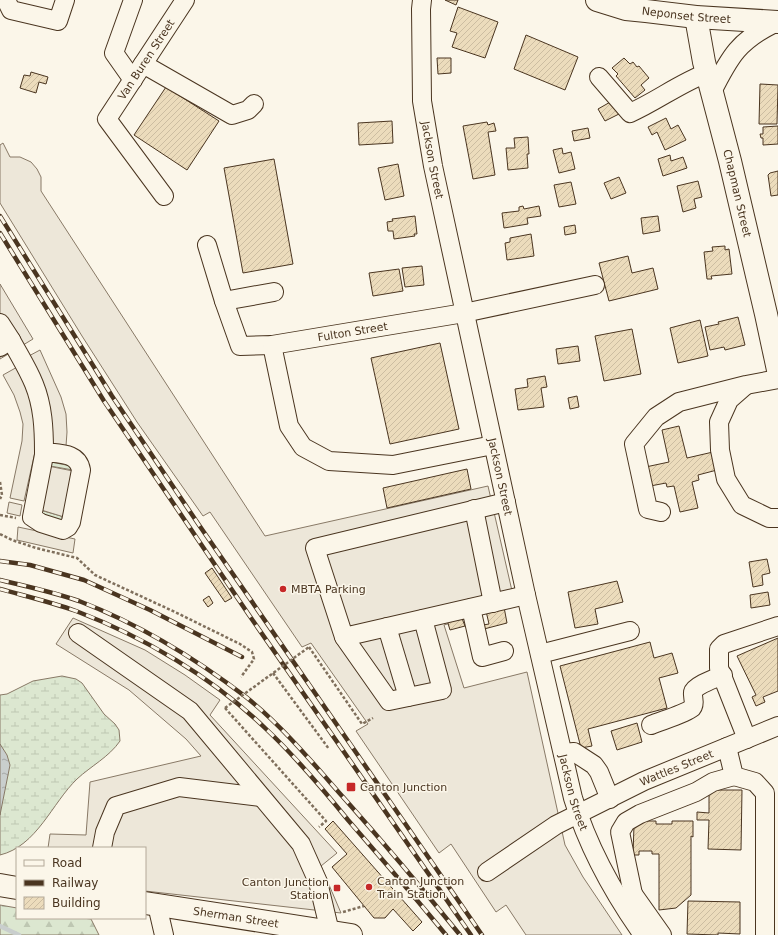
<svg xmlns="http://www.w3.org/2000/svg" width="778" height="935" viewBox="0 0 778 935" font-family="'DejaVu Sans',sans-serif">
<defs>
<pattern id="forest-firs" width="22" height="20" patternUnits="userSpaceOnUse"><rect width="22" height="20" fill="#dce7d0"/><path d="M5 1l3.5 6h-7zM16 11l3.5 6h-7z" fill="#bec7b2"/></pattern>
<pattern id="wetland-marsh" width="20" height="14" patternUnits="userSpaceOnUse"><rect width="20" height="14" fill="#dce7d0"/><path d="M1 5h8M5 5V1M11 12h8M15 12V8" fill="none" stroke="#bec7b2"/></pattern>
<pattern id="water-ripples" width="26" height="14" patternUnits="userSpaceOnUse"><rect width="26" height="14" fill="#c9cecd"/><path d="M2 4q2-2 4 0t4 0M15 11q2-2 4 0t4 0" fill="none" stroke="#a5a8a6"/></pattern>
<pattern id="building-hatch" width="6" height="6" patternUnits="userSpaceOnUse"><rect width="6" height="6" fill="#ecdcbc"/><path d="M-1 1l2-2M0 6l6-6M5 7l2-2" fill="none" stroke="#ccbda1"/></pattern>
</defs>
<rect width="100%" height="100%" fill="#fbf6e9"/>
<path fill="#dce7d0" stroke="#887966" d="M51,462L71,466L73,470L50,466Z
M40,510L61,516L63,519L61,521L40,515Z"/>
<path fill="url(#forest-firs)" stroke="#887966" d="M0,905L17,908V918H82L91,919L99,935H0Z"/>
<path fill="url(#wetland-marsh)" stroke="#887966" d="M62,676L76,679L82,683L104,714L115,724L119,730L120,741C109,757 91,766 77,779C52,803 37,846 0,855V695L7,694L33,681Z"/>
<path fill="#ede7d9" stroke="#887966" d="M3,143L10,157H20L31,162L37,169L41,177V191L265,536L488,486L515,604L444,625L464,688L527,672L565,845L583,877L622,935H526L506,905L496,912L451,844L439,853L356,731L368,724L311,643L302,647L210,512L203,516L196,506L137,422L82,336L0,203V145Z
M0,284L33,339L0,359Z
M40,350L61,397L66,414L67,432L66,446L37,443L24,501L10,498L22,441L23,424L20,412L14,395L3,375L28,361L27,357Z
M48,466L73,471L64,517L38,509Z
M9,502L22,505L20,516L7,513Z
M18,527L75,539L73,553L17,540Z
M73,618L145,650L185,675L220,700L210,715L337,853L321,866L341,913L145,891V848H48L50,834L86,835L90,782L201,756L186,739L129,690L56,644Z"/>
<path fill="url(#water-ripples)" stroke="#887966" d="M0,744L7,755L10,765L0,815Z"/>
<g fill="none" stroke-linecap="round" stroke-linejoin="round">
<path stroke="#c9cecd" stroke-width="4.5" d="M0,926L19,935"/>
</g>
<path fill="url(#building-hatch)" stroke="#4a3520" d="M445,0H458L456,5Z
M458,7L498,22L485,58L452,47L457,33L450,31Z
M526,35L578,57L565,90L514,69Z
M437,58H451V73L438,74Z
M624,58L630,64L633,62L637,67L639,66L649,78L641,85L645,90L635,98L616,76L618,74L612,68Z
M31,72L48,77L46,84L39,82L36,93L20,88L24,75L30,76Z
M760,84L778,85L777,124H759Z
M166,87L219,121L187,170L134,135Z
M612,101L619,114L605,121L598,109Z
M666,118L671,129L678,125L686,140L665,150L657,132L652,135L648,127Z
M392,121L393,143L359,145L358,123Z
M487,122L488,125L494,123L496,131L488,132L495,175L473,179L463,126Z
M778,126V144L763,145V138H761L760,134H763V127Z
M588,128L590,138L574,141L572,131Z
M528,137L529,154H527L528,168L508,170L506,148H515L514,138Z
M562,148L563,154L571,152L575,169L559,173L553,150Z
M670,155L671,161L683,157L687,168L663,176L658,159Z
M274,159L293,264L243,273L224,168Z
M398,164L404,196L385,200L378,168Z
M778,171V195L771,196L768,175L770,173Z
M619,177L626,193L611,199L604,183Z
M698,181L702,197L694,199L696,208L683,212L677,186Z
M571,182L576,204L559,207L554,185Z
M523,206L524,209L539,206L541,216L527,218L528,224L504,228L502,213L519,211V207Z
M415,216L417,234H414L415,236L394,239L393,231H388L387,222L393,221L392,219Z
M658,216L660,231L643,234L641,218Z
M575,225L576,233L565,235L564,227Z
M531,234L534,256L507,260L505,243L510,242V238Z
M725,246V250L729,249L732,274L711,276L712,279H707L704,252L713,251L712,247Z
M628,256L632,273L653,268L658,289L609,301L599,263Z
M422,266L424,285L405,287L402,268Z
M399,269L403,291L373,296L369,273Z
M738,317L745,345L725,350L724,347L710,350L705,327L719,324L718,322Z
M700,320L708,356L678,363L670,328Z
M632,329L641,374L604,381L595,336Z
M440,343L459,429L390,444L371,358Z
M578,346L580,361L558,364L556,349Z
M545,376L547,387L541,388L544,407L518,410L515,389L528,387L527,379Z
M577,396L579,407L570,409L568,398Z
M679,426L687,458L713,452L717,470L698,475L699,480L692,482L698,508L680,512L674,486L667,487L666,483L645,487L641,468L669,462L662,430Z
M467,469L471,489L387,508L383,488Z
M767,559L770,573L762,575L763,585L753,587L749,562Z
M212,568L232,598L225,602L205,573Z
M617,581L623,602L595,609L598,624L575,628L568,592Z
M768,592L770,605L751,608L750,595Z
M209,596L213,603L208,607L203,600Z
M504,607L507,623L484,629L483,625L489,624L486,611Z
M461,616L465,626L450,630L447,620Z
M778,638V691L763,697L765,702L756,706L752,697L756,695L737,656Z
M650,642L654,658L672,653L678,673L659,678L667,708L588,729L592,746L581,748L560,666Z
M637,723L642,742L617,750L611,731Z
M709,790H742L741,850L708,849L709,820H697V812L709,813Z
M333,821L422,922L413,931L393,909L385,918H374L332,867L347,854L325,829Z
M638,821H656V824H672V821H693V837L691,836V895L676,908L659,910V854H652V851H639V855H633L634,825Z
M688,901L740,902V934L718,933V935L687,934Z"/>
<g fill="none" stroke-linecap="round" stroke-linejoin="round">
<g stroke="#4a3520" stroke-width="20">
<g id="minor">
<path d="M6,0L11,10L58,21L65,0"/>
<path d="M133,0L114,53L133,80"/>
<path id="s1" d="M422,0L421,9L422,101L433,166L526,595L573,798C588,847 614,894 643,935"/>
<path d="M143,64L232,115L248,110L254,104"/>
<path d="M599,77L630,113C657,101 680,83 707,73"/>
<path d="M712,92C730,56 739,40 777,22"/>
<path id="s2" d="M164,196L107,119L185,0"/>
<path id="s3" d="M207,245L224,301L240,346L272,345L464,313L595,285"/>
<path d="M224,301L274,292"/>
<path d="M0,323L11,340L0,347"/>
<path d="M11,340C19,355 28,369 34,384C43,406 44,429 44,452V455L32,517L41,523L63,530L68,527L71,522L81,470C78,452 59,454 44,452"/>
<path d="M272,345L289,426L303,447L329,461L393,465L493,445"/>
<path d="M745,386L729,400L719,422L720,450L726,479L742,505L769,518H778"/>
<path d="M506,502L315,548L344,637L526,595"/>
<path d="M474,509L493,603"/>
<path d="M661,512L648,509L634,444L656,417L679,402L746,385L778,379"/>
<path d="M471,608L482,657L504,651"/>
<path d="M387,627L408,697"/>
<path d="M78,633L190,711L301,844L318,882L330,932"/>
<path d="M344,637L389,701L442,690L423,619"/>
<path d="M540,654L630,631"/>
<path d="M651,725C660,721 685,714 692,708C696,703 692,697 693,692C694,686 716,678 723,675"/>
<path d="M747,739L719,668V649L724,644L778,626"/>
<path d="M727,747L734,776L755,782L765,793V935"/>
<path d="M563,753L574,752L594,765L599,772L610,799"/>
<path d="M102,848L105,832L116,806L179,787L261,797"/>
<path id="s4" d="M487,872L556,825L644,781L778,726"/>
<path d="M633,894L662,935"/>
<path d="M622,902L633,894L620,832L626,822L640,814L696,792L713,782L734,776"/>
<path d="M157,905L164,935"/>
</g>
</g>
<g stroke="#4a3520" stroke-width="24">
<g id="major">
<path id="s5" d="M597,0L626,9L646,11L696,17L778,22"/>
<path id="s6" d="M696,17L704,62L730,161L766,314L778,370"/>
<path d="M0,885L17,888"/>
<path id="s7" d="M145,903L351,935"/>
</g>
</g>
<path stroke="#7f6f5c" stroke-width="2.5" stroke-dasharray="3 2" stroke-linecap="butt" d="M0,482L2,495L0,499
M0,515L16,518
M0,534L12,540L36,548L77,558L95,575L175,612L240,644L252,652L254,659L241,677
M309,647L362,724L373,718
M273,673L329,749
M225,708L326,821L319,827
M343,912L364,906"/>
<use href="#minor" stroke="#fbf6e9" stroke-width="18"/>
<use href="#major" stroke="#fbf6e9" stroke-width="22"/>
<g stroke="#4a3520" stroke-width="4.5">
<path id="rail" d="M0,216L112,396L199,525L482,935
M0,233L104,401L249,615L471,935
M0,561L30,565L84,580L150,610L242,657
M0,580C26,586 53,592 79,601C139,624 195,658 246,697C282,726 312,762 343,797C383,842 422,888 460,935
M0,589C25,596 51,602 76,611C144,637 212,677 265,728C295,756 322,788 348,820C381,858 414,896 446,935"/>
</g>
<use href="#rail" stroke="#fbf6e9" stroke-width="3" stroke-dasharray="9" stroke-linecap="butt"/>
<path stroke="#7f6f5c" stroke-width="2.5" stroke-dasharray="3 2" stroke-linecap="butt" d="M225,708L309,647"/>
</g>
<g fill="#c62828" stroke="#fbf6e9" stroke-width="1.5">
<circle cx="283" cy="589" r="4"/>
<rect x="346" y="782" width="10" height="10" rx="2"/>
<circle cx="369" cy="887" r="4"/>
<rect x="333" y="884" width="8" height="8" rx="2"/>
</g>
<g text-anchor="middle" stroke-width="3" stroke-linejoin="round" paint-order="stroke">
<g font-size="11" fill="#4a3520" stroke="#fbf6e9">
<text dy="4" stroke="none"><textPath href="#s5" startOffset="91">Neponset Street</textPath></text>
<text dy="4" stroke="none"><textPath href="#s2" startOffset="167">Van Buren Street</textPath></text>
<text dy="4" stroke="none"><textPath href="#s1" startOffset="161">Jackson Street</textPath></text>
<text dy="4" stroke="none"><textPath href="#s6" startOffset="181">Chapman Street</textPath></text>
<text dy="4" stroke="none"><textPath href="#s3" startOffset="220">Fulton Street</textPath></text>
<text dy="4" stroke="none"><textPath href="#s1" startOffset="485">Jackson Street</textPath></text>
<text dy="4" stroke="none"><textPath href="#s4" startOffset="217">Wattles Street</textPath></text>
<text dy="4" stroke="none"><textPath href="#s1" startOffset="809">Jackson Street</textPath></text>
<text dy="4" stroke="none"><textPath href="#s7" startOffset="92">Sherman Street</textPath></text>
</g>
<g font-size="11" fill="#4a3520" stroke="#fbf6e9" text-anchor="start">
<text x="291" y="593">MBTA Parking</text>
<text x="360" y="791">Canton Junction</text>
<text x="377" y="885">Canton Junction<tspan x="377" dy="13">Train Station</tspan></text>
<text x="329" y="886" text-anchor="end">Canton Junction<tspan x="329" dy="13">Station</tspan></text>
</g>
</g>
<rect x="16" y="847" width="130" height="72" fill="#fbf6e9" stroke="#b4a999"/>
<rect x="24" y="860" width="20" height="6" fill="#fbf6e9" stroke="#b4a999"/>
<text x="52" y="867" font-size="12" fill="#4a3520">Road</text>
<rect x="24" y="880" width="20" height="6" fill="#4a3520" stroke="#b4a999"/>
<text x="52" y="887" font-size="12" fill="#4a3520">Railway</text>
<rect x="24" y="897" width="20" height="12" fill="url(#building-hatch)" stroke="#b4a999"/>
<text x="52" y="907" font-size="12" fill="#4a3520">Building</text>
</svg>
